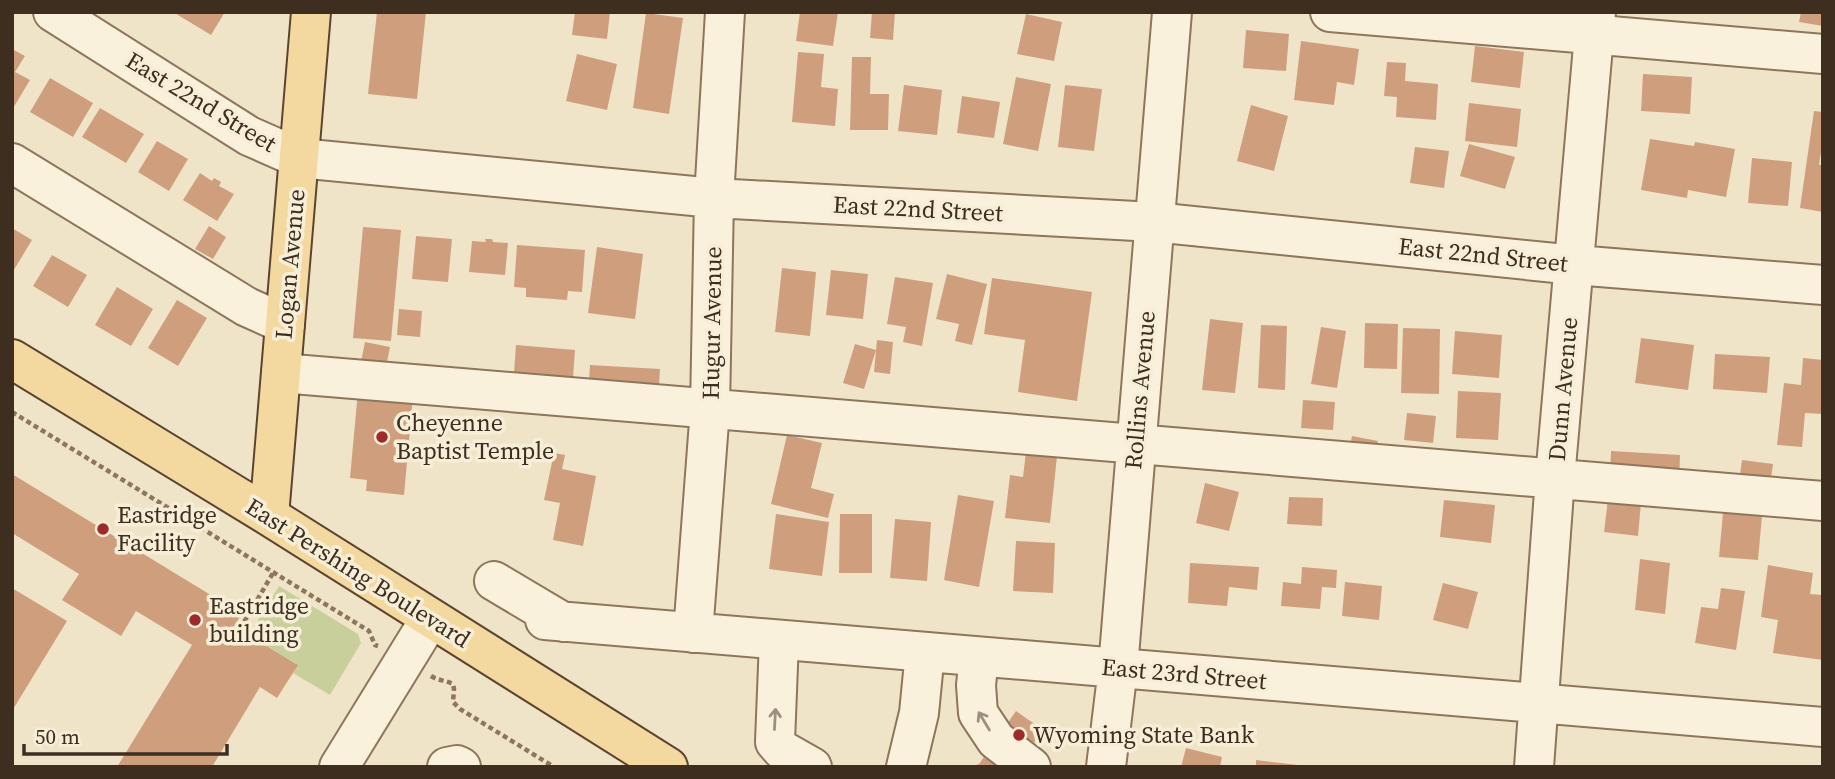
<svg xmlns="http://www.w3.org/2000/svg" width="1835" height="779" viewBox="0 0 1835 779" font-family="'Source Serif 4',serif">
<rect width="100%" height="100%" fill="#f0e4c8"/>
<path fill="#c9cf9b" d="M279,586L358,634L361,643L330,695L293,673L297,664L249,635Z"/>
<path fill="#cf9f7d" d="M173,12H225L211,35Z
M377,12H426L417,99L368,94Z
M575,12H610L607,39L572,35Z
M800,12H838L833,46L796,41Z
M872,12H895L893,40L870,38Z
M1801,12H1823V26L1799,22Z
M646,13L683,18L669,114L633,108Z
M1026,14L1062,22L1054,61L1017,54Z
M1246,30L1289,34L1286,71L1243,68Z
M1301,41L1359,49L1354,85L1337,82L1334,105L1294,100Z
M1475,46L1524,52L1520,88L1471,82Z
M12,49L25,56L15,72L30,80L12,110Z
M798,52L824,54L821,87L838,89L835,126L792,122Z
M577,54L617,64L607,110L566,101Z
M852,57H871L870,94H889L888,130H850Z
M1387,62L1406,63L1405,81L1438,84L1436,120L1396,117L1397,97L1384,96Z
M1643,74L1692,77L1690,114L1641,111Z
M1016,77L1051,84L1038,151L1003,144Z
M50,78L93,103L73,137L30,112Z
M904,85L942,90L937,135L898,131Z
M1065,85L1102,89L1094,151L1058,147Z
M962,96L1000,102L994,138L957,133Z
M1469,103L1521,109L1517,147L1465,141Z
M1251,105L1288,116L1274,171L1237,161Z
M100,108L144,134L126,163L82,137Z
M1814,111L1823,112V139L1819,165H1823V212L1800,208Z
M1650,139L1694,146L1695,142L1735,149L1726,197L1688,190L1687,198L1641,190Z
M157,141L188,159L169,191L138,172Z
M1469,144L1515,157L1505,189L1460,176Z
M1415,147L1449,151L1444,188L1410,183Z
M1752,158L1792,162L1788,206L1748,203Z
M200,173L212,181L214,178L221,182L219,186L234,194L217,221L183,200Z
M209,226L226,237L213,259L195,249Z
M363,227L401,230L391,341L353,338Z
M12,228L32,240L12,273Z
M416,236L452,239L448,282L412,279Z
M485,239H492L493,242L508,243L505,275L469,272L472,241L486,242Z
M517,245L585,250L582,292L568,291L567,300L526,297V288L514,287Z
M597,247L643,254L635,319L588,313Z
M52,255L87,275L68,307L33,286Z
M782,268L816,272L810,336L775,332Z
M831,270L868,274L863,319L826,315Z
M947,274L987,284L972,345L955,341L959,324L936,319Z
M895,277L933,283L922,346L903,342L906,327L887,324Z
M992,278L1092,292L1077,401L1018,392L1025,340L984,334Z
M117,287L153,309L131,346L95,325Z
M177,300L207,318L178,366L148,348Z
M399,309L422,311L420,337L397,335Z
M1210,319L1243,323L1235,393L1202,390Z
M1365,323L1398,324L1397,369L1364,368Z
M1261,325L1287,326L1285,390L1258,388Z
M1321,327L1346,331L1337,388L1311,384Z
M1403,328L1440,329L1439,394L1401,393Z
M1455,331L1502,335L1499,378L1452,374Z
M1641,338L1694,345L1688,390L1635,383Z
M877,340L893,342L890,374L874,372Z
M365,342L390,347L385,372L360,367Z
M855,344L876,350L864,389L843,383Z
M516,345L575,350L573,378L514,373Z
M1715,354L1770,357L1767,393L1713,389Z
M1803,358L1823,360V414L1805,413L1802,447L1777,445L1784,383L1801,385Z
M590,365L660,369L658,400L588,395Z
M358,391L413,396L404,495L366,491L367,480L350,478Z
M1458,391L1501,393L1498,440L1456,438Z
M1303,400L1335,402L1333,430L1301,428Z
M1407,413L1436,416L1433,443L1404,440Z
M787,435L822,443L811,488L834,494L828,518L771,504Z
M1352,436L1378,441L1375,457L1349,452Z
M1611,451L1680,455L1679,483L1610,479Z
M1026,452L1057,456L1050,523L1005,518L1010,475L1023,477Z
M554,453L565,455L562,469L596,476L583,546L553,540L560,503L544,500Z
M1742,460L1773,464L1769,492L1738,488Z
M12,474L242,614L234,626L298,665L277,698L260,687L212,767H117L192,645L136,611L121,636L62,600L79,574L12,533Z
M1205,483L1239,492L1229,531L1196,523Z
M958,495L994,501L979,587L944,580Z
M1289,497L1323,498L1322,526L1287,524Z
M1608,499L1641,503L1638,536L1604,532Z
M1444,500L1495,505L1491,543L1440,537Z
M1723,513L1762,516L1758,560L1719,557Z
M776,514L829,522L822,576L769,569Z
M840,514H872V573H839Z
M895,519L931,522L927,581L890,578Z
M1016,541L1055,543L1053,593L1013,591Z
M1640,559L1670,563L1665,614L1635,610Z
M1190,563L1259,567L1257,590L1229,587L1227,606L1188,603Z
M1768,565L1813,573L1810,594L1823,595V660L1773,653L1778,620L1761,617Z
M1302,567L1337,570L1336,588L1322,587L1320,609L1281,606L1283,582L1301,584Z
M1345,582L1382,586L1379,620L1342,616Z
M1443,583L1478,592L1468,629L1433,620Z
M12,588L67,621L12,711Z
M1721,588L1745,591L1736,650L1695,643L1701,607L1718,609Z
M1016,711L1043,730L1017,767H970L979,764Z
M1186,748L1222,757L1220,767H1181Z
M1256,760L1298,765V767H1256Z"/>
<g fill="none" stroke-linecap="round" stroke-linejoin="round">
<g stroke="#8d765c" stroke-width="42">
<path id="minor" d="M53,12L249,136L299,158L714,198L1154,222L1575,265L1823,285
M1330,12L1823,54
M12,163L247,307L285,324
M281,373L1823,501
M494,581L563,622
M545,620L1823,727
M693,633L710,409L714,198L725,12
M779,640L775,742L782,750L812,767
M979,657L976,685L978,713L996,740L1031,767
M339,767L430,619
M447,767L457,765L461,767
M906,767L919,713L925,652
M1106,767L1118,668L1172,12
M1534,767L1555,478L1596,12"/>
</g>
<g stroke="#5b4430" stroke-width="42">
<path id="major" d="M12,359L269,516L668,767
M269,516L311,12"/>
</g>
<path stroke="#8d765c" stroke-width="4.5" stroke-dasharray="5 3.5" stroke-linecap="butt" d="M12,412L369,631L375,645L378,646
M240,629L273,573
M431,676C439,681 445,680 453,684L454,689L453,702L460,709L554,767"/>
<use href="#minor" stroke="#faf1dc" stroke-width="38"/>
<use href="#major" stroke="#f3d9a0" stroke-width="38"/>
</g>
<defs><path id="oneway-shaft" d="M-6 0H5M1.5-3L5.5 0L1.5 3" fill="none" stroke-width="1.6" stroke-linecap="round" stroke-linejoin="round" transform="scale(1.75)"/></defs>
<g stroke="#9c907e">
<use href="#oneway-shaft" transform="translate(775 719) rotate(-87)"/>
<use href="#oneway-shaft" transform="translate(984 721) rotate(-121)"/>
</g>
<g fill="#9e2a2b" stroke="#f7eed8" stroke-width="2.5">
<circle cx="382" cy="437" r="7"/>
<circle cx="103" cy="529" r="7"/>
<circle cx="195" cy="620" r="7"/>
<circle cx="1019" cy="735" r="7"/>
</g>
<g text-anchor="middle" stroke-width="7" stroke-linejoin="round" paint-order="stroke">
<g font-size="24" fill="#3d2e20" stroke="#f7eed8">
<text transform="translate(201 102) rotate(31)" y="8">East 22nd Street</text>
<text transform="translate(918 209) rotate(3)" y="8">East 22nd Street</text>
<text transform="translate(1483 255) rotate(6)" y="8">East 22nd Street</text>
<text transform="translate(290 264) rotate(-85)" y="8">Logan Avenue</text>
<text transform="translate(712 323) rotate(-89)" y="8">Hugur Avenue</text>
<text transform="translate(1563 389) rotate(-85)" y="8">Dunn Avenue</text>
<text transform="translate(1140 390) rotate(-85)" y="8">Rollins Avenue</text>
<text transform="translate(358 573) rotate(32)" y="8">East Pershing Boulevard</text>
<text transform="translate(1184 674) rotate(5)" y="8">East 23rd Street</text>
</g>
<g font-size="24" fill="#3d2e20" stroke="#f7eed8" text-anchor="start">
<text x="396" y="431">Cheyenne<tspan x="396" dy="28">Baptist Temple</tspan></text>
<text x="117" y="523">Eastridge<tspan x="117" dy="28">Facility</tspan></text>
<text x="209" y="614">Eastridge<tspan x="209" dy="28">building</tspan></text>
<text x="1033" y="743">Wyoming State Bank</text>
</g>
</g>
<rect width="1835" height="779" fill="none" stroke="#3d2e20" stroke-width="28"/>
<path d="M24 744v10h203v-10" fill="none" stroke="#3d2e20" stroke-width="3.5"/>
<text x="35" y="744" font-size="21" fill="#3d2e20" stroke="#f7eed8" stroke-width="5" paint-order="stroke">50 m</text>
</svg>
